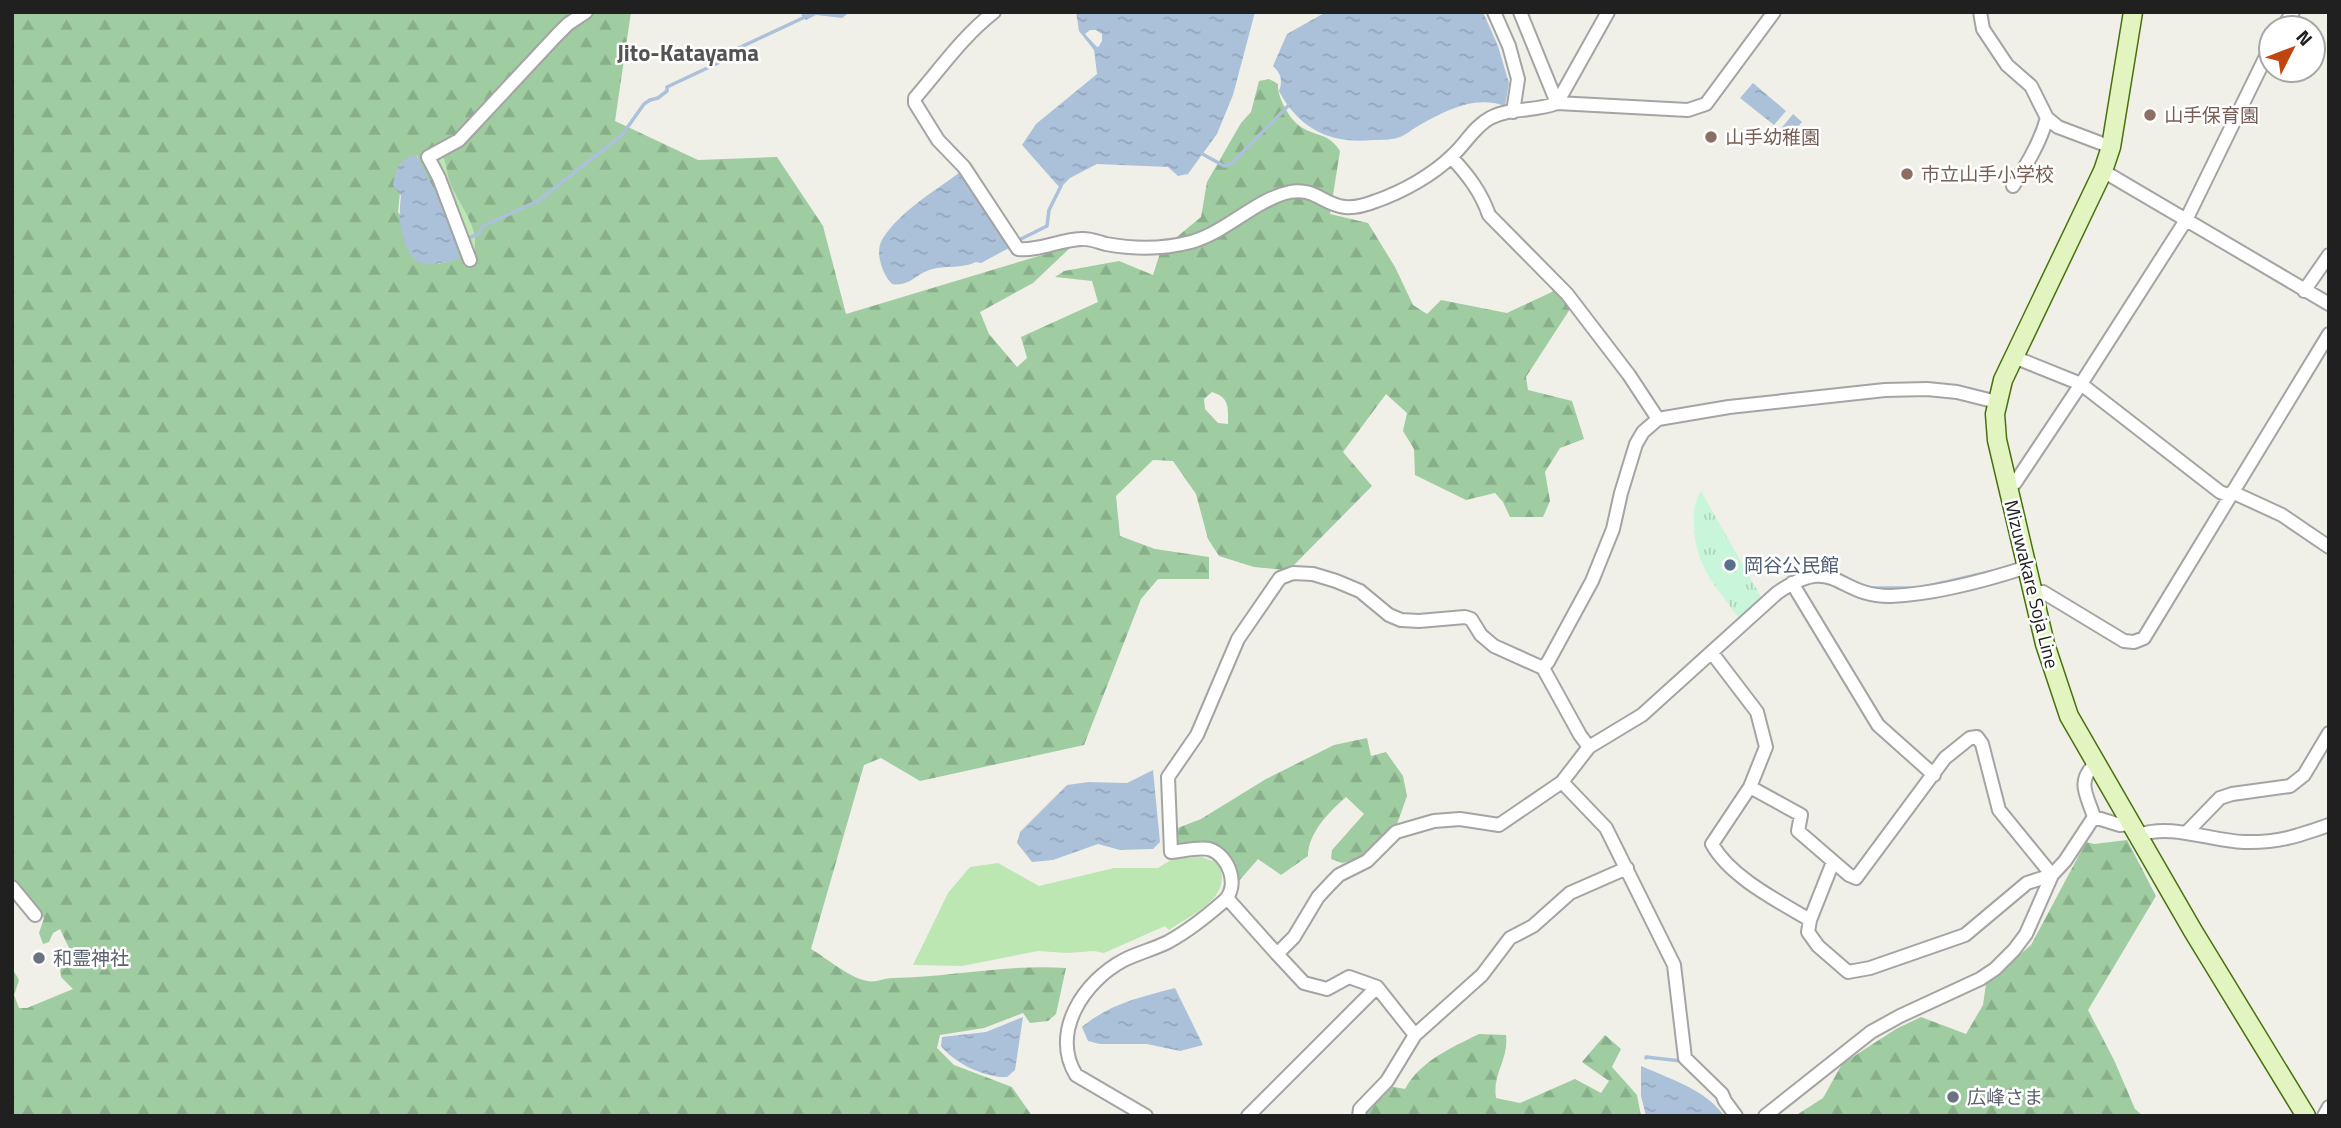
<svg xmlns="http://www.w3.org/2000/svg" width="2341" height="1128" viewBox="0 0 2341 1128" font-family="'Titillium Web','Noto Sans JP',sans-serif">
<defs>
<pattern id="forest-firs" width="22" height="20" patternUnits="userSpaceOnUse" patternTransform="scale(1.75)"><rect width="22" height="20" fill="#9fcca0"/><path d="M5 1l3.5 6h-7zM16 11l3.5 6h-7z" fill="#89af8a"/></pattern>
<pattern id="park-tufts" width="24" height="20" patternUnits="userSpaceOnUse" patternTransform="scale(1.75)"><rect width="24" height="20" fill="#c9f6da"/><path d="M3 7l-1-3M5 7V3M7 7l1-3M15 17l-1-3M17 17v-4M19 17l1-3" fill="none" stroke="#acd3bb"/></pattern>
<pattern id="water-ripples" width="26" height="14" patternUnits="userSpaceOnUse" patternTransform="scale(1.75)"><rect width="26" height="14" fill="#abc1da"/><path d="M2 4q2-2 4 0t4 0M15 11q2-2 4 0t4 0" fill="none" stroke="#93a6bb"/></pattern>
</defs>
<rect width="100%" height="100%" fill="#f0f0e8"/>
<path fill="#bce6b2" d="M441,153C447,162 446,170 449,180C457,204 480,225 474,252L442,200L423,163Z
M1202,857L1218,863C1235,897 1192,914 1169,930L1165,926L1104,953L1094,951L1067,953L1038,951L962,966L913,965L948,893L970,867L998,863L1039,886L1114,868H1158L1174,858Z"/>
<path fill="url(#forest-firs)" fill-rule="evenodd" d="M12,12H631L615,121L698,160L777,157L823,226L846,314L1072,246L1033,283L980,312L989,334L1017,367L1027,358L1021,337L1098,302L1092,281L1055,277L1064,271L1119,261L1153,275L1161,250L1201,217L1207,182L1241,123L1251,112L1259,81L1269,79L1278,84C1277,96 1288,116 1297,124C1312,137 1328,131 1340,151L1330,214L1368,223L1395,267L1413,305L1427,314L1441,300L1507,313L1554,291L1570,309L1526,377L1528,390L1572,401L1584,439L1560,448L1545,472L1550,501L1543,517H1510L1503,502L1495,493L1466,500L1415,475L1414,449L1403,431L1407,413L1386,394L1343,452L1372,486L1295,564L1285,570L1254,567L1219,556L1208,539L1196,494L1173,461L1153,460L1116,496L1120,536L1155,549L1209,557V579H1158L1141,599L1084,745L920,781L881,758L864,765L811,949C828,959 848,977 867,981C875,983 885,978 893,978C951,977 1008,964 1066,968L1056,1014L1048,1021L1030,1023L1023,1013L984,1028L940,1035L937,1048L954,1065L1012,1087L1032,1116H12V968L19,980L14,995L19,1008H27L73,989L61,977L59,961L70,950L60,929L53,933L49,942L43,944L39,933L44,918L16,889L12,875ZM441,153C447,163 446,170 449,180C457,204 480,225 474,252L442,200L424,163ZM417,155L418,159L454,260L438,264L398,212L400,193ZM1212,392C1230,398 1228,407 1228,424L1218,423L1205,409L1204,399Z
M1367,738L1371,756L1386,752L1403,776L1407,796L1397,824L1360,859L1342,863L1331,859L1332,850L1364,814L1346,797C1329,812 1308,833 1308,856L1281,875L1258,859L1239,881C1227,842 1212,844 1176,846L1175,829L1201,819L1266,779L1334,745Z
M2127,840L2156,896L2088,1010L2114,1060L2135,1109L2143,1116H1795L1823,1098L1842,1064L1896,1029L1921,1017L1966,1034L1983,1005L1986,984L2031,945L2086,842L2094,844Z
M1479,1034L1506,1035C1509,1060 1492,1073 1496,1098L1520,1103L1575,1079L1601,1093L1609,1081L1582,1062L1605,1035L1621,1049L1612,1067L1637,1095L1641,1116H1364V1113L1388,1086L1405,1089C1420,1061 1451,1048 1479,1034Z"/>
<path fill="url(#park-tufts)" d="M1701,491L1761,597L1738,617C1715,585 1694,565 1694,523C1693,511 1694,502 1701,491Z"/>
<path fill="url(#water-ripples)" fill-rule="evenodd" d="M806,12H850L842,18L816,15L806,20L801,15Z
M1076,12H1255L1233,95L1217,134L1188,174L1178,176L1168,167L1097,164L1070,178L1060,188L1022,145L1036,124L1097,74L1094,50L1079,31ZM1090,30H1096L1102,34V41L1099,46L1097,47L1085,34Z
M1326,12H1483L1498,46L1509,83L1505,106C1473,95 1446,111 1418,126C1412,129 1406,135 1400,137C1392,140 1381,140 1373,140C1330,144 1299,129 1279,91C1283,80 1281,74 1273,66L1287,34Z
M1753,83L1786,111L1774,125L1740,98Z
M1793,114L1802,122L1783,144L1775,136Z
M416,155L440,200L460,258C451,262 425,268 417,261C400,247 398,215 401,196L393,185C396,169 399,159 416,155Z
M959,173L1009,248L981,263L976,262C958,270 943,264 927,271C914,276 908,287 892,284C882,274 874,251 883,238C901,211 933,192 959,173Z
M1153,770L1160,842L1153,849L1120,850L1098,844L1053,860L1032,862L1017,843L1020,832L1067,785L1089,782L1127,783Z
M1175,988L1203,1045L1180,1051L1147,1044H1100L1088,1041L1082,1027C1109,1004 1141,997 1175,988Z
M1023,1017L1015,1070L1007,1077C985,1078 954,1063 941,1046L942,1037L986,1032Z
M1641,1066C1668,1078 1707,1090 1724,1116H1646L1641,1096Z"/>
<g fill="none" stroke-linecap="round" stroke-linejoin="round">
<path stroke="#abc1da" stroke-width="3.5" d="M1199,152L1224,166L1232,163L1289,105
M1017,241L1047,226L1049,210L1061,186
M451,244L479,234L483,226L538,201L622,135L644,104L650,100L658,98L667,91V87L718,63L730,52L805,17
M1778,585C1797,573 1817,564 1839,575
M1924,587L1998,570
M1871,588H1913
M1646,1058V1057L1681,1061V1058"/>
<g stroke="#a4a4a4" stroke-width="16">
<path id="minor" d="M994,12C963,36 941,68 915,98V103L938,140L964,167L1018,249C1039,251 1059,240 1081,239C1090,238 1098,242 1106,244C1133,249 1164,249 1191,242C1227,232 1254,200 1290,192C1314,187 1324,205 1345,207C1356,208 1366,205 1376,201C1402,192 1433,175 1453,155C1465,144 1475,126 1490,118C1510,107 1536,112 1557,103L1608,12
M1494,12L1509,46L1518,79L1513,112
M1520,12L1557,103L1688,110L1706,104L1774,12
M1980,12L1983,29L2007,65L2031,86L2047,118L2058,127L2111,147
M2282,28L2293,12
M1451,157C1468,175 1481,192 1489,215L1567,294L1629,375L1658,419
M2103,171L2329,304
M2013,186C2027,164 2040,143 2047,118
M470,260L439,178L428,157L459,140L557,35L568,24L586,12
M2304,291L2329,255
M2014,357L2081,384L2220,492L2230,496
M2008,486L2015,483L2081,384L2186,220L2271,46
M2232,492L2282,515L2329,547
M1792,583L1878,725L1934,775
M2033,592H2043L2124,641L2134,642L2144,638L2329,334
M1712,653L1757,712L1766,747L1750,787L1801,815L1798,831L1849,875L1856,878L1945,758L1970,738L1977,737L1982,744L1999,810L2052,875
M1543,668L1548,662L1592,581L1613,529L1621,493L1636,444L1643,432L1658,419L1729,407L1885,390L1927,389L1957,392L1997,402
M1750,787L1712,844C1730,877 1778,901 1810,920L1808,932L1818,946L1848,972L1870,968L1965,935L2027,883L2052,875
M2094,817L2120,825L2131,824
M2187,832L2220,798L2232,794L2290,786L2304,775L2329,733
M2138,835C2173,823 2209,841 2244,842C2278,843 2298,836 2329,825
M12,887L35,915
M1227,898L1277,954
M1810,920L1833,862
M1415,1035L1377,987L1349,977L1327,989L1304,983L1277,954L1294,937L1318,897L1332,882L1339,875L1367,861L1396,832L1434,821L1460,819L1499,825L1562,782
M1146,1116L1076,1075C1050,1032 1084,981 1124,960C1138,953 1154,949 1168,942C1188,931 1207,916 1224,901C1240,886 1229,855 1209,849C1198,847 1182,851 1171,852L1168,777L1197,735L1238,639L1280,578L1293,573L1313,574L1336,581L1360,591L1389,615L1401,620L1419,621L1465,617L1471,619L1481,635L1494,646L1543,668L1580,735L1589,747
M1248,1116L1377,987
M1359,1116L1360,1109L1387,1081L1415,1035L1482,975L1510,938L1533,926L1570,893L1627,868
M1736,1116L1725,1101L1722,1094L1685,1058L1674,965L1606,828L1562,782L1589,747L1642,715L1777,593C1836,552 1836,597 1891,596C1937,594 1984,581 2027,567
M1765,1116L1871,1032L1900,1016L1980,979L1995,969L2014,950L2026,934L2052,875L2065,861L2094,817C2087,795 2076,782 2095,764
M2324,1116L2329,1107"/>
</g>
<g stroke="#48710d" stroke-width="21">
<path id="secondary" d="M2133,12L2111,147L2103,171L2003,380L1995,414L1997,440L2045,644L2069,716L2193,931L2306,1116"/>
</g>
<use href="#minor" stroke="#fff" stroke-width="12"/>
<use href="#secondary" stroke="#e2f5c0" stroke-width="18"/>
</g>
<g fill="#8d6e63" stroke="#fff" stroke-width="2.5">
<circle cx="2150" cy="115" r="7"/>
<circle cx="1711" cy="137" r="7"/>
<circle cx="1907" cy="174" r="7"/>
</g>
<circle fill="#5c6f8a" stroke="#fff" stroke-width="2.5" cx="1730" cy="565" r="7"/>
<g fill="#6b7280" stroke="#fff" stroke-width="2.5">
<circle cx="39" cy="958" r="7"/>
<circle cx="1953" cy="1097" r="7"/>
</g>
<g text-anchor="middle" stroke-width="5" stroke-linejoin="round" paint-order="stroke">
<g font-size="19" fill="#785e54" stroke="#fff" text-anchor="start">
<text x="2164" y="122">山手保育園</text>
<text x="1725" y="144">山手幼稚園</text>
<text x="1921" y="181">市立山手小学校</text>
</g>
<g font-size="19" fill="#4e5e75" stroke="#fff" text-anchor="start">
<text x="1744" y="572">岡谷公民館</text>
</g>
<g font-size="19" fill="#202020" stroke="#fff">
<text transform="translate(2032 584) rotate(76)" y="7">Mizuwakare Soja Line</text>
</g>
<g font-size="19" fill="#5b616d" stroke="#fff" text-anchor="start">
<text x="53" y="965">和霊神社</text>
<text x="1967" y="1104">広峰さま</text>
</g>
<g font-size="23" font-weight="bold" fill="#535353" stroke="#fff">
<text x="688" y="61">Jito-Katayama</text>
</g>
</g>
<rect width="2341" height="1128" fill="none" stroke="#202020" stroke-width="28"/>
<g transform="translate(2292 49) rotate(48)"><circle r="33" fill="#ffffff" stroke="#a6a6a6" stroke-width="2"/>
<path d="M0-5L12 26L0 18L-12 26Z" fill="#c1450f"/>
<text y="-10" font-size="19" font-weight="bold" text-anchor="middle" fill="#202020">N</text>
</g>
</svg>
